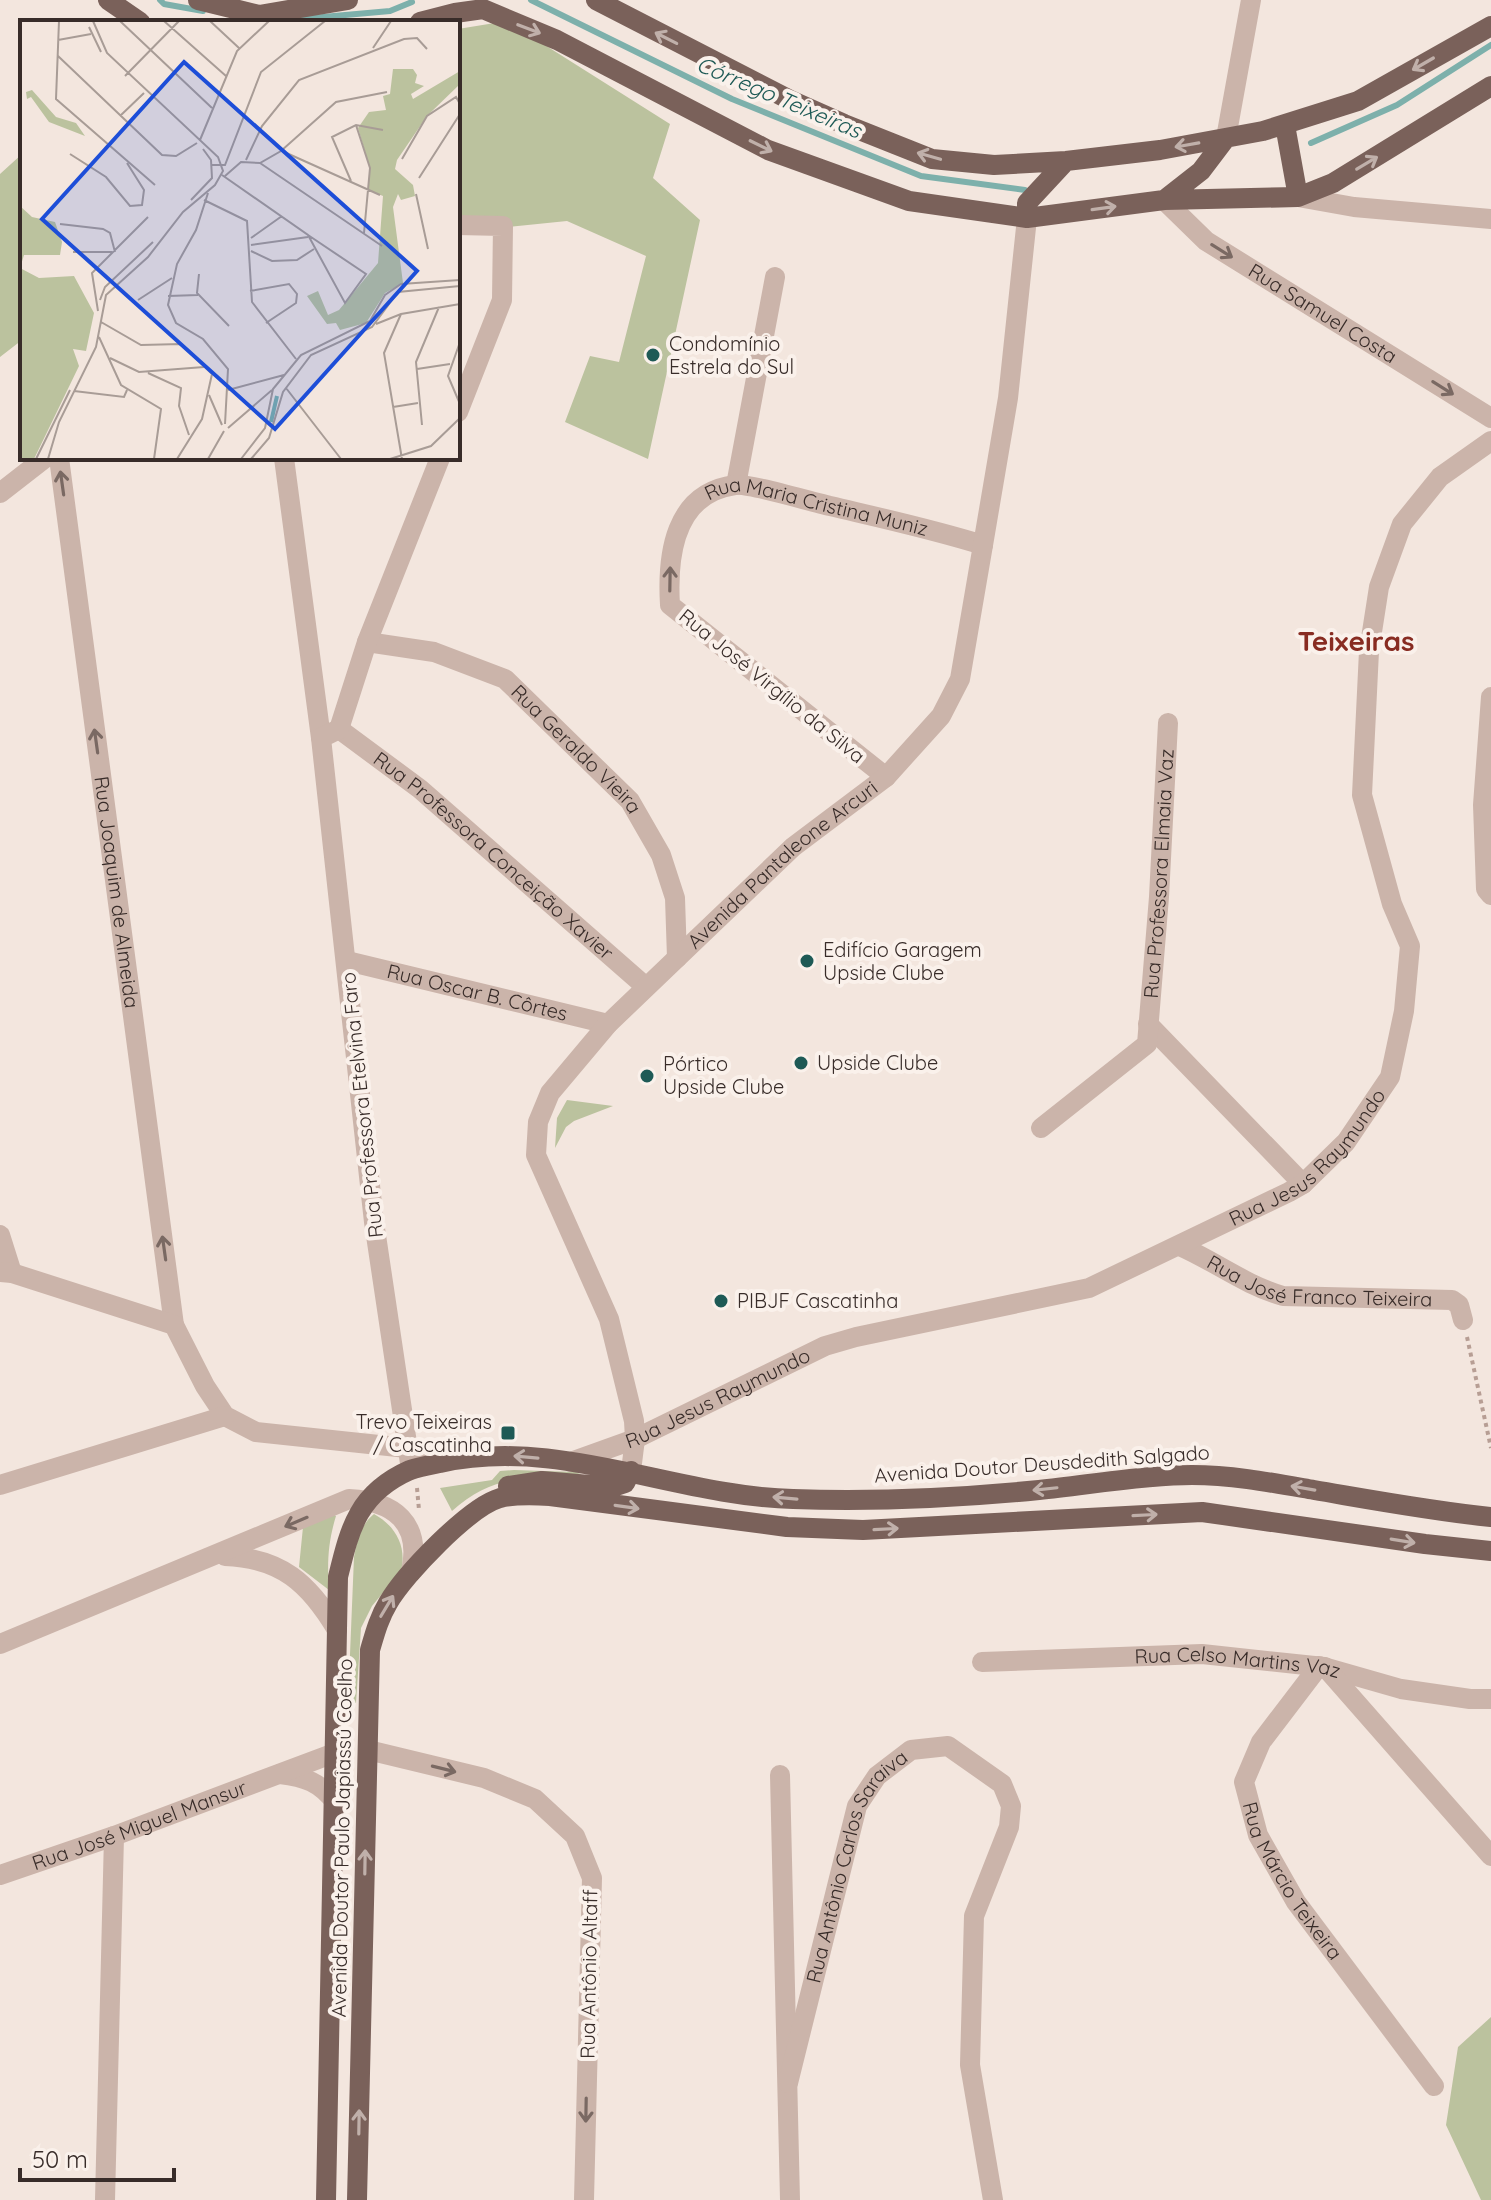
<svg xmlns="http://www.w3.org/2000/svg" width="1491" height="2200" viewBox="0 0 1491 2200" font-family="Quicksand,sans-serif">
<rect width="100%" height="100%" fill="#f3e6de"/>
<path fill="#bbc29e" d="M507,21L670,124L653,178L700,220L648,459L565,422L590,356L619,362L646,256L567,221L458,232V29Z
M22,154V340L0,357V174Z
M567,1100L613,1106L574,1121L566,1127L555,1148L557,1118Z
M514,1470L576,1472L582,1475C529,1478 494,1473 452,1511L440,1488L492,1480L500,1471Z
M333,1514L336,1516C328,1542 327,1563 329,1590L299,1567L303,1527Z
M374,1514C396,1526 407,1547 401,1571L372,1606L361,1628L356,1703H348L354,1557C357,1541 361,1524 374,1514Z
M1491,2017V2200H1481L1446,2125L1458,2047Z"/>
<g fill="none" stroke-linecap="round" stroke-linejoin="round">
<path stroke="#7db0ab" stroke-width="6" d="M160,0L164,4L203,11
M531,0L732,99L921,176L1025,190
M278,21L390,11L412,2
M1311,143L1397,105L1491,45"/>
<path stroke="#b79e94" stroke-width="4" stroke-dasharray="4 4" stroke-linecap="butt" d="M1467,1337L1491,1448
M417,1488L419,1510"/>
<g stroke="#cbb4aa" stroke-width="20">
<path d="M1226,138L1251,0"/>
<path d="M1298,197L1354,207L1491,219"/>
<path id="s1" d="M1164,200L1206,241L1491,418"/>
<path d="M458,225L503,226L502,300L458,412"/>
<path id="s2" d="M59,458L174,1325"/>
<path d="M284,458L321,738"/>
<path d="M736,485L775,277"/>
<path d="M0,493L45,458"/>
<path id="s3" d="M367,642L434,652L505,679L630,801L661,855L675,898L677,958"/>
<path d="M1491,697L1483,805L1486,889L1491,895"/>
<path id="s4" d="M339,729L420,789L646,987"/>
<path id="s5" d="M886,777L670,605C667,555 674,493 735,485C749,483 811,502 830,506C881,518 932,529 983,545"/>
<path id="s6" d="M347,961L608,1024"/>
<path d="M1148,1024L1303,1184"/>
<path id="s7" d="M1041,1128L1147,1044L1159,897L1168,723"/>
<path d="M0,1235L12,1273"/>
<path id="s8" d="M1180,1246C1216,1262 1245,1285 1283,1296L1452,1300L1459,1305L1463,1320"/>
<path d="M0,1272L12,1273L174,1325L205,1386L225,1416L256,1432L407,1448L464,1458"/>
<path id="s9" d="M571,1462L635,1439L825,1346L856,1337L1089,1288L1289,1192L1303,1184L1346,1142L1390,1077L1404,1011L1410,946L1392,904L1362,795L1369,651L1379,587L1402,524L1440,477L1491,441"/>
<path d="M411,1470L374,1222L321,738L339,729L367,642L440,458"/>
<path id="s10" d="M631,1471L635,1439L634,1421L609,1319L536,1155L538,1122L550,1093L608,1024L793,847L886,777L941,716L960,679L983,545L1008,398L1027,218"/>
<path d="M0,1485L225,1416"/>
<path d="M225,1556C281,1558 309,1583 337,1630"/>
<path d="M0,1644L349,1499C394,1501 422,1523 411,1572"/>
<path id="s11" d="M982,1662L1202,1654L1324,1667L1401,1689L1470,1699H1491"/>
<path id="s12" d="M1319,1666L1261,1742L1244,1782L1258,1835L1296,1902L1434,2086"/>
<path d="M1325,1667L1491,1856"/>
<path d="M368,1750L484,1778L535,1799L575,1836L592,1878L584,2200"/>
<path d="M280,1774C305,1777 320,1782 336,1803"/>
<path d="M780,1775L790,2200"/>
<path id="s13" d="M0,1875L114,1836L337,1752"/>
<path id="s14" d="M788,2083L857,1806L877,1776L911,1750L948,1746L1002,1784L1011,1806L1009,1827L974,1916L970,2065L993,2200"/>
<path d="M105,2200L114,1836"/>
</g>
<path stroke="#7a615a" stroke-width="20" d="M108,0L140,22
M198,0L259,15L348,0
M596,0L790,100L844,124L932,159L994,165L1066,161L1160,150L1263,131L1358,101L1491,26
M420,22L455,13L483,9L557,40L768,150L909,201L1027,218L1164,200L1298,197L1333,183L1491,86
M1285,125L1298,197
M1164,200L1201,171L1226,138
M1027,218V203L1066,161
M508,1486L542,1481L613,1487L625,1483L631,1471
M326,2200L338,1577C350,1528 358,1493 410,1470C419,1467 430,1465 440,1463C559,1436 674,1496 793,1499C875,1502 957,1498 1039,1490C1088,1485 1144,1475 1192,1475C1233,1475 1274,1483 1314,1490C1373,1500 1432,1511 1491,1517
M357,2200L370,1650C375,1633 379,1618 388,1603C405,1574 469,1507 500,1498C516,1494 534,1495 550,1496L787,1527L863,1530L1202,1512L1425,1544L1491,1551"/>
</g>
<defs><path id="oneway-shaft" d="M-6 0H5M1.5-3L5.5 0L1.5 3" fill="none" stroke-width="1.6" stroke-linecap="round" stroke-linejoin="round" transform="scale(2)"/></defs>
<g stroke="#c0b0aa">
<use href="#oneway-shaft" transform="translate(529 29) rotate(21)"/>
<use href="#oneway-shaft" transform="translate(666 38) rotate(-153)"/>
<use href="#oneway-shaft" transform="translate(1423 64) rotate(150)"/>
<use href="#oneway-shaft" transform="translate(1187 145) rotate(170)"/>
<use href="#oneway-shaft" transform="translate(761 146) rotate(26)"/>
<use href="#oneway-shaft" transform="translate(929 156) rotate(-164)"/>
<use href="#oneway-shaft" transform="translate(1367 163) rotate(-31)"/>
<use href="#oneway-shaft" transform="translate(1104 208) rotate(-8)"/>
<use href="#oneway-shaft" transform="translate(526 1457) rotate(-175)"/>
<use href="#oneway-shaft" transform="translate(1303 1488) rotate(-170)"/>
<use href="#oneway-shaft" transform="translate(1045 1489) rotate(174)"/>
<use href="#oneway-shaft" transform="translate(785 1498) rotate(-175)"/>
<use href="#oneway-shaft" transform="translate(627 1507) rotate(8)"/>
<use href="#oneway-shaft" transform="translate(1145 1515) rotate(-3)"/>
<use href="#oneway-shaft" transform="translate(886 1529) rotate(-3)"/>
<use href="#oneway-shaft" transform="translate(1403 1541) rotate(9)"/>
<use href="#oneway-shaft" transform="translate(387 1606) rotate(-59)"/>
<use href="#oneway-shaft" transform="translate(365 1862) rotate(-89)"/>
<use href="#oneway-shaft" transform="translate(359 2122) rotate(-89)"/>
</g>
<g stroke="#7a6963">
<use href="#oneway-shaft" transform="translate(1222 251) rotate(32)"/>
<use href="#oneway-shaft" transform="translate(1443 388) rotate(32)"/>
<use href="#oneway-shaft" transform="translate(62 483) rotate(-98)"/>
<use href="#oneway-shaft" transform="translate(670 579) rotate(-89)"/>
<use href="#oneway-shaft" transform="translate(96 741) rotate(-98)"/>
<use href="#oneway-shaft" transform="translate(164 1248) rotate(-98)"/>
<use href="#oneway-shaft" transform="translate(296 1522) rotate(157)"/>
<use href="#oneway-shaft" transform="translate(444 1769) rotate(14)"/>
<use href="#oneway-shaft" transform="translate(586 2110) rotate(91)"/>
</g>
<g fill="#1e5a56" stroke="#faf1eb" stroke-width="3">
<circle cx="653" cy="355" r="8"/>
<circle cx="807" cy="961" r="8"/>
<circle cx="801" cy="1063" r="8"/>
<circle cx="647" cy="1076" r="8"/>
<circle cx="721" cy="1301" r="8"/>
<rect x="500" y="1425" width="16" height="16" rx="4"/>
</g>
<g text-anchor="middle" stroke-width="8" stroke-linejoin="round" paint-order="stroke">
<g font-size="20" fill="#382c29" stroke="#faf1eb">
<text dy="7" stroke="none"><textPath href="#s1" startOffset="196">Rua Samuel Costa</textPath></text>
<text dy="7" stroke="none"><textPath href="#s5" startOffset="512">Rua Maria Cristina Muniz</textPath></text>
<text transform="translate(772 686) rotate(39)" y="7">Rua José Virgílio da Silva</text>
<text dy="7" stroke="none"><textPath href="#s3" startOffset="244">Rua Geraldo Vieira</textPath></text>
<text dy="7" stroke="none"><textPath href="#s4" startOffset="200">Rua Professora Conceição Xavier</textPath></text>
<text dy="7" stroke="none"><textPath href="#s10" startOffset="726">Avenida Pantaleone Arcuri</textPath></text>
<text dy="7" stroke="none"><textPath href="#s7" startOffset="306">Rua Professora Elmaia Vaz</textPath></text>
<text dy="7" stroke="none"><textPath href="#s2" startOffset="438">Rua Joaquim de Almeida</textPath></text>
<text dy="7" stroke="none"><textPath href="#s6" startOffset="134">Rua Oscar B. Côrtes</textPath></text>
<text transform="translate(362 1105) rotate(-96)" y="7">Rua Professora Etelvina Faro</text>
<text dy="7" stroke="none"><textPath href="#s9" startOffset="808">Rua Jesus Raymundo</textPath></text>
<text dy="7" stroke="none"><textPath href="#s8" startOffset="148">Rua José Franco Teixeira</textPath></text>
<text dy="7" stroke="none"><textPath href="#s9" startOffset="160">Rua Jesus Raymundo</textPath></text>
<text transform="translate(1042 1464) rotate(-4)" y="7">Avenida Doutor Deusdedith Salgado</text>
<text dy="7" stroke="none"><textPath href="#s11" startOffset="256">Rua Celso Martins Vaz</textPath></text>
<text dy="7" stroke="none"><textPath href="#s13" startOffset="148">Rua José Miguel Mansur</textPath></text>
<text transform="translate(342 1838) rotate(-89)" y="7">Avenida Doutor Paulo Japiassú Coelho</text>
<text dy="7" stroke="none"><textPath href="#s14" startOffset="230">Rua Antônio Carlos Saraiva</textPath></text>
<text dy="7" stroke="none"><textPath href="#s12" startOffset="250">Rua Márcio Teixeira</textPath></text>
<text transform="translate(589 1974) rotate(-89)" y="7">Rua Antônio Altaff</text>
</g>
<g font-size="20" fill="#382c29" stroke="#faf1eb" text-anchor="start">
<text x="669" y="351">Condomínio<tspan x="669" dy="23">Estrela do Sul</tspan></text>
<text x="823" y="957">Edifício Garagem<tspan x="823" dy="23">Upside Clube</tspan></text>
<text x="817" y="1070">Upside Clube</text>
<text x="663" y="1071">Pórtico<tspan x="663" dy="23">Upside Clube</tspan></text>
<text x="737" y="1308">PIBJF Cascatinha</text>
<text x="492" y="1429" text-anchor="end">Trevo Teixeiras<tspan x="492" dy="23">/ Cascatinha</tspan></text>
</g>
<g font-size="22" font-style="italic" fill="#1e5a56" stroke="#faf1eb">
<text transform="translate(779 97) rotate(23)" y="8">Córrego Teixeiras</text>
</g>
<g font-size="28" font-weight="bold" fill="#882c22" stroke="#faf1eb">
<text x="1356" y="651">Teixeiras</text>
</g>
</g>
<g transform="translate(20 20)">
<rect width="440" height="440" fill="#f3e6de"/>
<path d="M373,49H393L397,55L395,63L404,66L391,74L393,79L440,51V64L407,96L377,140L375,149L393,165L395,176L381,180L378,174L373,187L383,263L365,273L346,303L320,310L316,303L307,304L287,276L298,271L308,295L319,290L358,243L363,176L348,170L350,148L338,108L349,92L366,90L363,76L370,74ZM12,70L36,97L56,103L65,116L29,102L11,77L7,79L6,72ZM0,186L12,197L35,202L42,222L40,235H4L0,248L19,258L54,256L74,293L66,331L53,329L59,346L14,439H0Z" fill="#bbc29e"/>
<path fill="none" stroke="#7db0ab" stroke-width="4" d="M251,402L257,376"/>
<path fill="none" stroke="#a89c96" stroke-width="2" d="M39,1L36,79L135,165M100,1L192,88M144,1L206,56M190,1L219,28M69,7L81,32M38,20L71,14M353,28L371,1M38,36L142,135L156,136L177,123M105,56L159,1M100,96L124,73M336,105L350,148L344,213M180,120L217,31L249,1M262,131L360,175M50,134L86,157L110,186L122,185L124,170L107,143M382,139L407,96L436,77L440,84M226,140L242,106L279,60L384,19L397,18L407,29M240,143L362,226M192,145H205L241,52L305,1M202,155L288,215L325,283L346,254L288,215M205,156L221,142L240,143L261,131L316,82L367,72M399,158L440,94M331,161L312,117L336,105L363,110M188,173L176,210L157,244L148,285L156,303L183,319L208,349L205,404M396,174L408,229M171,180L192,158L191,140L183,129M184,180L227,201L232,282L276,339M40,204L83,209L90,213L95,232M231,218L262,196M231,225L288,217M231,231L252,241L277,240L294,229M53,232H92M179,254L177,273L209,306M230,271L269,264L277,274L276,283L246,303M148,276L178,275M80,280L85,267L133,222M118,280L152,258M78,291L72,253L128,197M381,294L364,333L382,439M81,302L121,325L161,324L192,354L182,399L157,439M356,304L381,294L440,284M79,317L101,365L141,389L134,439M440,322L428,356L440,384M90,338L119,352L184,347M397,349L430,344M128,353L161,368L159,386L169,415M266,368L321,439M208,370L264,355M54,371L104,377L107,370M189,375L202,405M373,387L398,383M402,405L396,342L419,287M208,408L252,370M16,439L50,370M28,439L39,402L76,327L86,275L128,237L163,192L195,165L203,151L198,137L87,33L73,1M188,439L204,411M221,439L245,408L253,369L281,335L350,301L365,275L381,264L440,260M231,439L249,418L263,372L291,335L352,307L378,272L440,266M370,439L411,426L440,398"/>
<path fill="#1d4ed8" fill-opacity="0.15" stroke="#1d4ed8" stroke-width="4" d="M164,42L397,251L255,409L22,199Z"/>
<rect width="440" height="440" fill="none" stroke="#382c29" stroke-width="4"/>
</g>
<path d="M20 2168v12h154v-12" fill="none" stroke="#382c29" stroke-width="4"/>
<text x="32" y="2168" font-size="24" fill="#382c29" stroke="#faf1eb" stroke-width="6" paint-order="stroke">50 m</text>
</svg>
